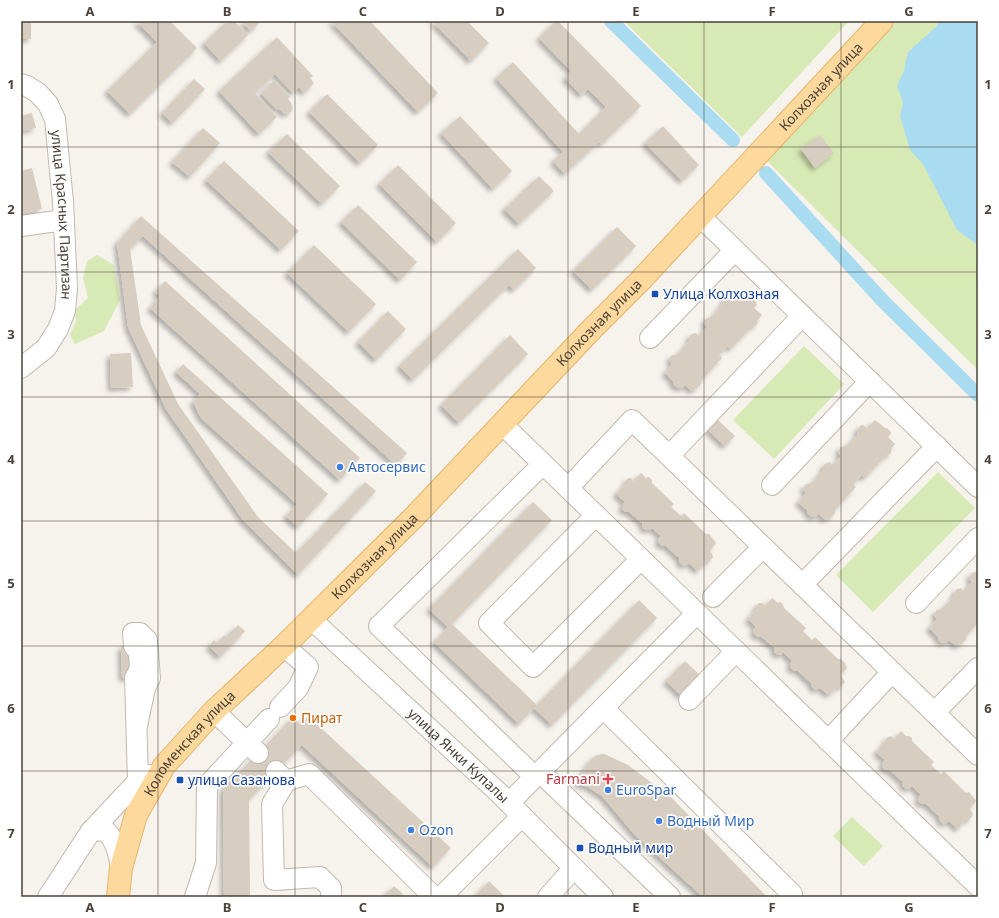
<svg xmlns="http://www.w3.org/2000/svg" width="999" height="918" viewBox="0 0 999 918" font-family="'Noto Sans',sans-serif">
<defs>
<filter id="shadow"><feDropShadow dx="-3.5" dy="3.5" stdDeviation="2" flood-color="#0004"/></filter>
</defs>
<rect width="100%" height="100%" fill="#f6f2ec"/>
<path fill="#d7e9b5" d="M624,21H849L742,137Z
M897,21H978V370L767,161Z
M97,255L114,265L120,300L104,331L75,344L70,335L76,321L75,310L88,298L83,278L87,261Z
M804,346L844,384L774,459L733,420Z
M938,472L975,508L873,612L836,575Z
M852,817L883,846L864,866L833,836Z"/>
<path fill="#a9dbf1" d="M939,21H978V245L957,230L923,164L910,150L900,116L903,102L897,86L904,71L908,52L937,26Z"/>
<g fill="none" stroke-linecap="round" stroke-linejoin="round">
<path stroke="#a9dbf1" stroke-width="14" d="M611,21L733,140
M766,173L882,300L978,395"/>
</g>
<path fill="#d8cdc1" filter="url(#shadow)" d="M21,21H31V39H21Z
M136,21H170L197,48L130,114L107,91L157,42Z
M227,21H234L248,35L221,61L204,43Z
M241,21H261L251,31Z
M331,21H370L438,93L418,112Z
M432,21H467L489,43L471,61Z
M556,21H558L641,106L602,144L599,142L565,174L553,161L563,152L496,78L513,62L579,134L606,107L588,89L581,95L565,78L571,71L539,38Z
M277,37L313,76L310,78L314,83L304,93L299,87L293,93L275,74L255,93L277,117L259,134L219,91Z
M194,79L205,89L173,123L162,113Z
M274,80L290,97L288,99L291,103L293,108L291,112L285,114L278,108L277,110L261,93Z
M327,94L378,145L360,163L309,112Z
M32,113L36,128L21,131V116Z
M460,116L512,171L493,189L441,133Z
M663,126L699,165L682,181L645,143Z
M203,128L220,143L190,177L172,162Z
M287,134L340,186L322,204L268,152Z
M820,135L834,153L815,168L801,149Z
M224,161L299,231L281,250L206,180Z
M398,165L456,223L437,242L379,184Z
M32,168L42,209L21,214V171Z
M539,176L554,191L519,224L504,209Z
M358,205L417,262L400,280L341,222Z
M141,216L407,453L396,465L143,236L130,249L141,325L178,404L258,517L296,553L365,482L376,491L298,575L243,520L166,409L128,327L117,243Z
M617,227L636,246L592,290L573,271Z
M314,245L376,304L349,332L287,273Z
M518,249L536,268L514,290L509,285L413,380L399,366Z
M165,281L360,458L340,480L150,308L160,296L155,292Z
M741,291L751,299H753L756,302L757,305L754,308L762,315L757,321L758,323L755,326L752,327L731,349L728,346L719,355L722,358L701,381V384L697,388L692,391L685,385L682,388H678L673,384V381L665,373L672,364L669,359L672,355H677L689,341V337L692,334L696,333L698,336L707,327L705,325L704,321L707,318L712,317L723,303V301L726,297H729L733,300Z
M388,311L406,329L376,360L358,342Z
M510,335L528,354L459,423L441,405Z
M131,353L133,387L111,388L110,354Z
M183,364L328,494L298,527L286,516L297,504L201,418L193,402L200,394L176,372Z
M717,419L735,436L725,446L707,429Z
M875,420L885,428H887L890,431L891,434L888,437L895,444L891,449V453L889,455L886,456L865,478L862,475L853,484L856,487L835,510V513L831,517L827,518L826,520L819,514L815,517H812L807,513V510L798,502L806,493L803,488L806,484H811L823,470V466L826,463L830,462L832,465L841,456L839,454L838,451L841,447L846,446L858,434L857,430L860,426L863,425L867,428Z
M641,473L646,478L649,477L652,480V483L674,504L671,507L681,516L684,513L706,534H709L713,539L716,543L710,551L712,554L713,557L709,562H706L698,571L689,563L684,566L680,563L679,558L666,546H662L659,543L658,539L661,536L652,528L650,530H647L643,528L642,523L629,512H626L622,509V506L625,502L616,494L625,484V482L628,478H631L633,481Z
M533,502L552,520L452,624L537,705L639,600L657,618L552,725L534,708L519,724L434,642L448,627L429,609Z
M978,571V623L966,636V640L961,644L957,646L949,640L946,643H943L938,640V637L929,628L937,619L934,614L937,610H941L954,596V593L957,589L961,588L963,591L972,582L970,580L969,577L972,573Z
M772,598L778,603L781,602L783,605L784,608L806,628L803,631L812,640L815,637L838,659H841L845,663L847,668L841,675L845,682L841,687H838L829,695L820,688L815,690L812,687L811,683L797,670L794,671L790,667V664L792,661L783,652L781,655H778L774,652V647L760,636L757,637L754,633L753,630L756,627L748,619L756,609V606L759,603H762L765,606Z
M238,625L245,631L220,657L209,646L214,640L217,643L224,635L226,637Z
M121,646H145L147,677L122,678Z
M685,661L702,677L683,697L666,681Z
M308,716L451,848L433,867L302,745L249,800L250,897H224L223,789L293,717L300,724Z
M901,731L906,736H909L912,738V741L934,762L931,765L941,774L944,771L966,793L969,792L973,797L976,801L970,809L972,812L973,815L969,820H966L958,829L949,821L944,824L940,821L939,816L926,804H922L918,801V797L921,795L912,786L910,788L907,789L903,786L902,781L889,770H886L882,767V764L885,760L876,752L885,742V740L888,737L891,736L894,739Z
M604,754L628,765L672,798L767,897H703L634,834L602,796L588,787L576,783L591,759L597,755Z
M489,881L505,897H474Z
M394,886L403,894L401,897H383Z"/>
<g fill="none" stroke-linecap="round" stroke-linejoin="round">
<g stroke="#c2b9ae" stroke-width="22">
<g id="minor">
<path id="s1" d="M21,84L27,86L38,93L48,104L55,119L63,202L67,288L65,311L58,329L46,348L21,368"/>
<path d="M701,217L978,487"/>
<path d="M21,226L64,220"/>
<path d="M650,338L735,250"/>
<path d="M502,424L978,886"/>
<path d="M669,456L802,316"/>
<path d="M772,485L870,381"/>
<path d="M568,488L632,420L978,755"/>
<path d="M596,515L489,623L533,667L641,559"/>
<path d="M802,585L937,446"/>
<path d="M713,597L763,547"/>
<path d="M916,603L978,538"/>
<path id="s2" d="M311,619L499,793L603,897"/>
<path d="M689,700L736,651"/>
<path d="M280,707L298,688L308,667L284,646"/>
<path d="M603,708L792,894L790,897"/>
<path d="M214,711L258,753"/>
<path d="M934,713L978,668"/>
<path d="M137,726L145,688L150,678L147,640L140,633H133L134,646L139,652L140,669L135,678L138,781"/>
<path d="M828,741L892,672"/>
<path d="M276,771L286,781L272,804L274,880L320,877L331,888V897"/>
<path d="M540,772L670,897"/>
<path d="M535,777L379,626L543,464"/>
<path d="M286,781L309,774L434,897"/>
<path d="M509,803L697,613"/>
<path d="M91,831L105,830C117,842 118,852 121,868"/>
<path d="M48,897L91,831L138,781L149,775"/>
<path d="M195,897L206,863L207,786L269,719"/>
<path d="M441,897L522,816"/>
<path d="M548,897L573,869"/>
</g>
</g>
<g stroke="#e5b56b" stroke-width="24">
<g id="major">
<path id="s3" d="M118,897L121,868L136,815L164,766L214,711L284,646L415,516L590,331L639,282L882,21"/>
</g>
</g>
<use href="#minor" stroke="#fff" stroke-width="20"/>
<use href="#major" stroke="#fed99d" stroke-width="22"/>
</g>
<path fill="none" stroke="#4b4239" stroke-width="1" stroke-opacity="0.55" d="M158,21V897M295,21V897M431,21V897M568,21V897M704,21V897M841,21V897M21,147H978M21,272H978M21,397H978M21,521H978M21,646H978M21,771H978"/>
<g fill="#1a4fb4" stroke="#fff" stroke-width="1.5">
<rect x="651" y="290" width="8" height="8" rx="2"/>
<rect x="176" y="776" width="8" height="8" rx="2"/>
<rect x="576" y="844" width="8" height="8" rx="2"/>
</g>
<g fill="#3f7fe0" stroke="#fff" stroke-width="1.5">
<circle cx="340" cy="467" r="4"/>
<circle cx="608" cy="790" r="4"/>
<circle cx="659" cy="821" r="4"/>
<circle cx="411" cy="830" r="4"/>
</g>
<circle fill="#e8710a" stroke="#fff" stroke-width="1.5" cx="293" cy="718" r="4"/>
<path fill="#e0444e" stroke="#fff" stroke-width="1.5" d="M606 773h4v4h4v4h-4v4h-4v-4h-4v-4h4z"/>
<g text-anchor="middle" stroke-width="3.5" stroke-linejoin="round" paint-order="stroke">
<g font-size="14" fill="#4b4239" stroke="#fff">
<text dy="5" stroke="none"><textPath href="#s3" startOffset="1086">Колхозная улица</textPath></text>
<text dy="5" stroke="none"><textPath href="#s1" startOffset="147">улица Красных Партизан</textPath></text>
<text dy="5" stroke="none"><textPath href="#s3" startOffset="762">Колхозная улица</textPath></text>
<text dy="5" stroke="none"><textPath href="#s3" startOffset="438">Колхозная улица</textPath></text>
<text dy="5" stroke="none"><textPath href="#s3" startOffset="174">Коломенская улица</textPath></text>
<text dy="5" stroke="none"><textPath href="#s2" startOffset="201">улица Янки Купалы</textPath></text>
</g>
<g font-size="14" fill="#164399" stroke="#fff" text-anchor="start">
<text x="663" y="299">Улица Колхозная</text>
<text x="188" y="785">улица Сазанова</text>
<text x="588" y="853">Водный мир</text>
</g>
<g font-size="14" fill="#366cbe" stroke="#fff" text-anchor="start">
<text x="348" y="472">Автосервис</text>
<text x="616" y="795">EuroSpar</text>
<text x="667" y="826">Водный Мир</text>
<text x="419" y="835">Ozon</text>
</g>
<g font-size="14" fill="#c56008" stroke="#fff" text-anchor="start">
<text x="301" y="723">Пират</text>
</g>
<g font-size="14" fill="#be3a42" stroke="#fff" text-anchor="end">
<text x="600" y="784">Farmani</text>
</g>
</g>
<rect width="999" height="918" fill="none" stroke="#ffffff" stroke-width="44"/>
<rect x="22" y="22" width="955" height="874" fill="none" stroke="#4b4239" stroke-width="1.5"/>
<g font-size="13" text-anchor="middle" font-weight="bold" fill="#4b4239">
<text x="90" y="16">A</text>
<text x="227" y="16">B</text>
<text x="363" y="16">C</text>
<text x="500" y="16">D</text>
<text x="636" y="16">E</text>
<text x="772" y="16">F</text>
<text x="909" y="16">G</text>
<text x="11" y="89">1</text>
<text x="988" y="89">1</text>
<text x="11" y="214">2</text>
<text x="988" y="214">2</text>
<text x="11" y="339">3</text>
<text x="988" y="339">3</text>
<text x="11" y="464">4</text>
<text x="988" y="464">4</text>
<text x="11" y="588">5</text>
<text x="988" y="588">5</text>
<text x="11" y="713">6</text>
<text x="988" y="713">6</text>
<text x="11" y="838">7</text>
<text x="988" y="838">7</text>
<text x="90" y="912">A</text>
<text x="227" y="912">B</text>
<text x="363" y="912">C</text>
<text x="500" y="912">D</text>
<text x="636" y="912">E</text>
<text x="772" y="912">F</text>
<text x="909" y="912">G</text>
</g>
</svg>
